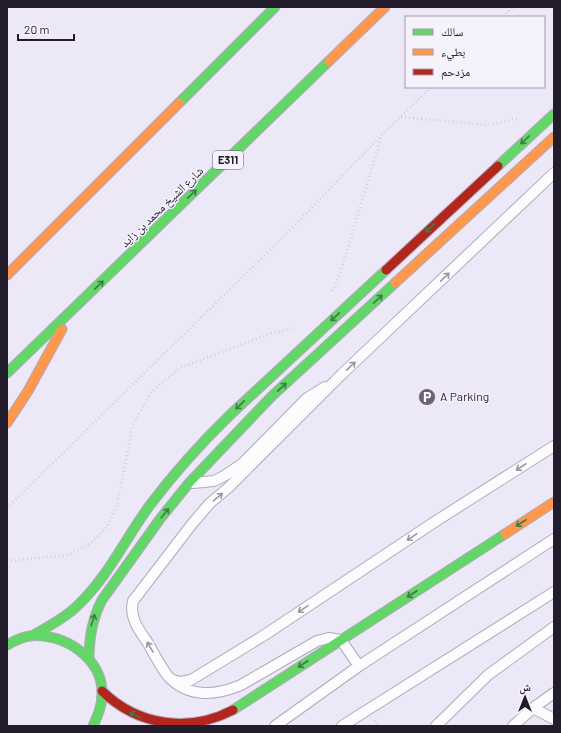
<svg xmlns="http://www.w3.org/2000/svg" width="561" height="733" viewBox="0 0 561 733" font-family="Barlow,'Noto Naskh Arabic',sans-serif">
<rect width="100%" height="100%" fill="#ede8f8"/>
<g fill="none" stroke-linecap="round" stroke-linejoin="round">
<g stroke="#afaab9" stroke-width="12">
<path id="lane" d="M193,483L214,481L224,476L242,464L307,398L325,387
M359,666L341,640L329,638L317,641L241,685C215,696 187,698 167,675C160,666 154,654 148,643C139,630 129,618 133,601L192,524L210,503L228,488L341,375L554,173
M173,680L181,682L191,680L263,636L436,521L554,446
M533,708L554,719
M275,726L359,666L554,539
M342,726L554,592
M436,726L488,675L554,627
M513,726L533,708L554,693"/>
</g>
<g stroke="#afaab9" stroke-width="11">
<path id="fast" d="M179,103L275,7
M498,166L554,114
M7,373L329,61
M32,636C47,627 63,619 75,608C107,579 125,539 150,505C175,472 202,442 231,414L386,270
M7,645C14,641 21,637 30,636C63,632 103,658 102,694C102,706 98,715 93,726
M89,659C89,637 92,619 102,600L160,519L189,483L272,396L395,283
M233,710L505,534"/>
</g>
<g stroke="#afaab9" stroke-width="11">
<path id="slow" d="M329,61L385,7
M7,275L179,103
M395,283L554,137
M7,423L28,391L62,329
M505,534L554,502"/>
</g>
<g stroke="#afaab9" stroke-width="11">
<path id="jam" d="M386,270L498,166
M102,691C138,726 189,733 233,710"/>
</g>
<path stroke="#d1cfd4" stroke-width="2.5" stroke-dasharray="1 3" stroke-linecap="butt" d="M503,17L513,7
M401,117L488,125L519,118
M332,291L339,277L382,135
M7,508L279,241L382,135L431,87
M7,561L68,555L90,544L107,527L117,505L133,425L151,392L180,368L269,334L292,328
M375,720L378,726"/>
<use href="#lane" stroke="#fcfcfe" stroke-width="10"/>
<use href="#fast" stroke="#63d668" stroke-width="9"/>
<use href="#slow" stroke="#ff974d" stroke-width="9"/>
<use href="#jam" stroke="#b3261e" stroke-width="9"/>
</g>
<defs><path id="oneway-shaft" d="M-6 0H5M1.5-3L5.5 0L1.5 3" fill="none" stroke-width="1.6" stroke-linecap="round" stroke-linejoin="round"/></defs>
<g stroke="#42794a">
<use href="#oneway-shaft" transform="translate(525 140) rotate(137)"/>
<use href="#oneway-shaft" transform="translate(192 194) rotate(-44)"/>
<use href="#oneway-shaft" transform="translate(430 228) rotate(137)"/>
<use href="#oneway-shaft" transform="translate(99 285) rotate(-44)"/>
<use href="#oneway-shaft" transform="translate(378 299) rotate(-43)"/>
<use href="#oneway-shaft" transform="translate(335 317) rotate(137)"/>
<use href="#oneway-shaft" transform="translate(282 387) rotate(-43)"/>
<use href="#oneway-shaft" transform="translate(240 405) rotate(136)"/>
<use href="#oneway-shaft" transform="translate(165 513) rotate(-51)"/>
<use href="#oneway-shaft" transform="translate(521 523) rotate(147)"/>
<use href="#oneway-shaft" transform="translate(412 594) rotate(147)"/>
<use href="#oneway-shaft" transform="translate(93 620) rotate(-72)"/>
<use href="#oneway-shaft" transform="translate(303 664) rotate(147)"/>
<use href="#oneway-shaft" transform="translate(135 715) rotate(-155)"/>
</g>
<g stroke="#9a97a0">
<use href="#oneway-shaft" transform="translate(445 277) rotate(-44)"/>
<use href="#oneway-shaft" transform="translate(351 366) rotate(-44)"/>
<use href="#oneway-shaft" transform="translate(521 467) rotate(147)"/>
<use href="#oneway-shaft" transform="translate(218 497) rotate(-39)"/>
<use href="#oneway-shaft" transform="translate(412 537) rotate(146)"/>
<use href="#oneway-shaft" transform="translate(303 609) rotate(146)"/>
<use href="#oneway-shaft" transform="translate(150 647) rotate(-121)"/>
</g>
<defs>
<g id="parking-disc" transform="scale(0.9)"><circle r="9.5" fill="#696374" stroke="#f5f2fc"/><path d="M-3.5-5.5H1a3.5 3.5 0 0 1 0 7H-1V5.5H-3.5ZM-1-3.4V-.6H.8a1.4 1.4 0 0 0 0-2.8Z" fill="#fff"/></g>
</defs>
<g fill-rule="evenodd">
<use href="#parking-disc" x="427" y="397"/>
</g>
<g text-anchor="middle" stroke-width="3" stroke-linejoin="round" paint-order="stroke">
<rect fill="#f5f2fc" stroke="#615c6b" stroke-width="1" x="213" y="151" width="30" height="18" rx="3"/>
<g font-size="11" font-weight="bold" fill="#221c2d">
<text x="228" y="164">E311</text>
</g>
<g font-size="12" fill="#221c2d" stroke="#f5f2fc">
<text transform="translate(162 207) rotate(-44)" y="4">شارع الشيخ محمد بن زايد</text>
</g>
<g font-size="12" fill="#221c2d" stroke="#f5f2fc" text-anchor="start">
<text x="440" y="401">A Parking</text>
</g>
</g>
<rect width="561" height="733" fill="none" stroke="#221c2d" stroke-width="16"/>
<rect x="405" y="16" width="140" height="72" fill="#f5f2fc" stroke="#a19ca9"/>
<rect x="413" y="29" width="20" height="6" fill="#63d668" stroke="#a19ca9"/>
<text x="441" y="36" font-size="12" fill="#221c2d">سالك</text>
<rect x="413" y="49" width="20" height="6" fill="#ff974d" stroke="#a19ca9"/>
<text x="441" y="56" font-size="12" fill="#221c2d">بطيء</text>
<rect x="413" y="69" width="20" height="6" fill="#b3261e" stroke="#a19ca9"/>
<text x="441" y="76" font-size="12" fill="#221c2d">مزدحم</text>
<g transform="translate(525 697)" stroke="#f5f2fc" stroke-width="3" paint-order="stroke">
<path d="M0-3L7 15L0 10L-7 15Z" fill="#221c2d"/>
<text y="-6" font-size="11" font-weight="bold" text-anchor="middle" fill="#221c2d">ش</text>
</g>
<path d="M18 34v6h56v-6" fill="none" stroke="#221c2d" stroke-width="2"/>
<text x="24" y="34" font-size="12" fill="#221c2d" stroke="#f5f2fc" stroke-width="3" paint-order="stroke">20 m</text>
</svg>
